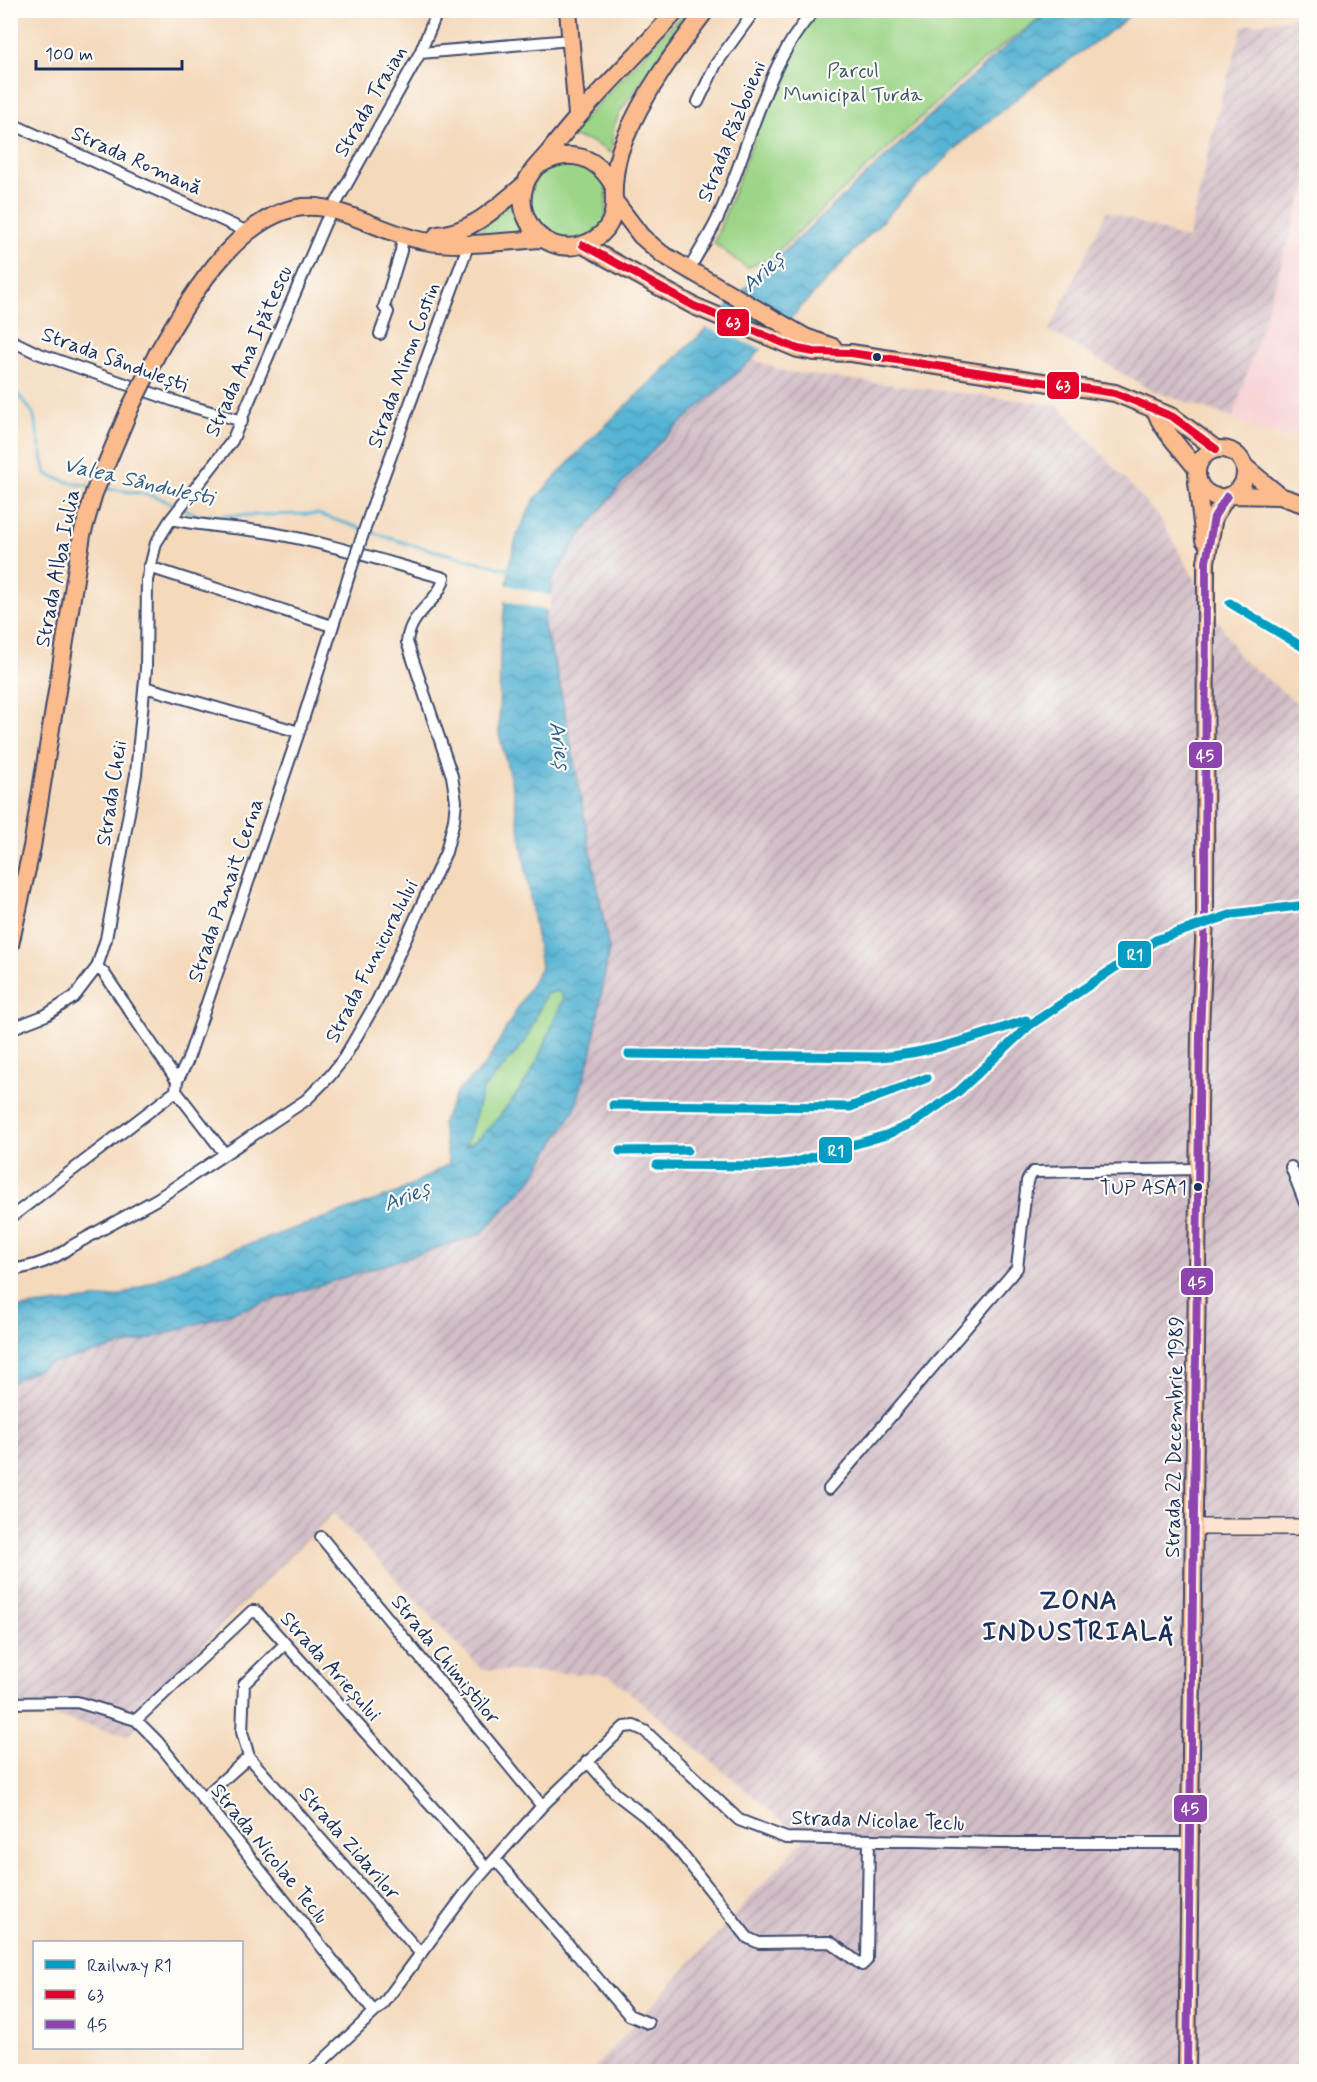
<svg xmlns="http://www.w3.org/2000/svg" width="1317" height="2082" viewBox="0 0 1317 2082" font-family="Mynerve,sans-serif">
<defs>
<pattern id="industrial-furrows" width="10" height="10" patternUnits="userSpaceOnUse" patternTransform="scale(1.5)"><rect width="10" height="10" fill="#d2bdc6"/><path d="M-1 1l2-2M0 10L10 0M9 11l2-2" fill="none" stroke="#aa9aa4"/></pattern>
<pattern id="water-waves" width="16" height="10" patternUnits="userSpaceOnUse" patternTransform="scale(1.5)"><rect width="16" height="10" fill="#56b4d4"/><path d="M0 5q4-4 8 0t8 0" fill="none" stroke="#4693af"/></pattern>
</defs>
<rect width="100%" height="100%" fill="#fdfcf7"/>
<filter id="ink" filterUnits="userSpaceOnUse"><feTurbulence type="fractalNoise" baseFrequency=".0167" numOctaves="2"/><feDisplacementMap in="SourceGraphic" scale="12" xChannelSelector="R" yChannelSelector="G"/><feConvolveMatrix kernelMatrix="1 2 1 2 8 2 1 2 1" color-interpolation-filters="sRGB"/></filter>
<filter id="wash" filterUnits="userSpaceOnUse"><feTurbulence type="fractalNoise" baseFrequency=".008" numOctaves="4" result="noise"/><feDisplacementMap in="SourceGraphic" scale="24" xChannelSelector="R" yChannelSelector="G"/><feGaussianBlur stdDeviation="1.35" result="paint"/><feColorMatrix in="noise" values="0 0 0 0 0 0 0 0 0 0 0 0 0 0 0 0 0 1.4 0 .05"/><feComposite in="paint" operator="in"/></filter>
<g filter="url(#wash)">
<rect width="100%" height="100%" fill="#f4d9bb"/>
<path fill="#f7cfd2" d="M1303,193L1306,194V440L1259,431L1233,418Z"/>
<path fill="url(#industrial-furrows)" d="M1302,16L1306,17V194H1303L1233,418L1151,390L1049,331L1107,211L1188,240L1219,107L1243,26Z
M752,359L787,372L1058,405L1159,517L1240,658L1306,710V2071H592L804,1839L609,1675L482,1670L333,1513L215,1631L128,1736L45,1714L11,1711V1382L49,1364L149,1339L481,1234L575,1109L558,676L543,624L553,578L577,540L622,483L661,441Z"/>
<path fill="#9cd588" stroke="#5c8273" stroke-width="1.5" d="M685,11L689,12L620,112L614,126L611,153L591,141L568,136Z
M820,11H1049L976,66L769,259L747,268L714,243L785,57L802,30Z
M574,158L607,181L606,221L583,241L553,240L527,210L537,172Z
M510,202L514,218L522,235L474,236Z
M558,990L564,997C552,1023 543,1054 528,1078C516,1095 484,1141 465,1146L483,1090L525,1042L546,994Z"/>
<path fill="url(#water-waves)" stroke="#387299" stroke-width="1.5" fill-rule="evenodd" d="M1050,11H1135L1115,28L1036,83L965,140L900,202L752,359L661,441L622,483L577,540L553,578L543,624L558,676L609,949L592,1051L575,1109L531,1180L481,1234L149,1339L49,1364L11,1382V1309L120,1296L187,1266L399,1192L449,1164L442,1124L457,1092L486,1064L541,967L513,789L499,734L500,648L510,560L519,530L535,499L586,444L699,336L754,279L991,59ZM558,991L564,998C552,1023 543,1054 528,1078C517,1095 484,1141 466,1146L483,1090L525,1042L546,994Z"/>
<path fill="#f4d9bb" d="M717,313L777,337L765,350L704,327Z
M504,584L552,596L549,611L502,600Z"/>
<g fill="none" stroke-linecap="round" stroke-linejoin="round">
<path stroke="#56b4d4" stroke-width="3" d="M10,385L33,413L46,474L71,483L91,486
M103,488L151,495L178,506
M184,509L200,516L318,514L405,543L510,570"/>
</g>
</g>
<g filter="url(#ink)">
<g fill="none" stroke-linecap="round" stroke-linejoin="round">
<g stroke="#3c486c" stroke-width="14">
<path id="street" d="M420,53L571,40
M698,102L716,64L755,10
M10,123L248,232
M689,270C699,250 712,233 720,213C749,149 766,61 815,10
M380,334L388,312L384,307L401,251L403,234
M10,340L37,353L183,404L242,421
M374,502L469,243
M149,567L332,626
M145,687L299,732
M97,967L104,973L177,1081
M10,1029L46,1015L74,997L97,967L106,939L136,774L146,669L147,580L156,543L171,519L232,441L325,223L420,53L438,10
M176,1091L225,1154
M1291,1167L1306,1206
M10,1218L176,1091L177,1081L187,1062L299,732L352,566
M10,1270C33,1267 53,1261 70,1247L157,1199L306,1100L330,1076L344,1058L377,1001L446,852L454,820L456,801L452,776L407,642C410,611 439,603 444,578C386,562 329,543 271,533C237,527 204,527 171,519
M829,1489L1017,1268L1027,1181L1033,1172L1199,1169
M321,1537L542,1806
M285,1644L244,1684L242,1732L249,1757L421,1954
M10,1703L77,1702L136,1720L157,1741L374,2012
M136,1720L252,1611H256L487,1868
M587,1761L616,1794L646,1817L680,1852L748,1938L759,1943L830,1942L862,1965L867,1960L869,1840
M202,1799L249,1757
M495,1859L629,2015L648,2023
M311,2072L384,2003L468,1890L495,1859L542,1806L624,1727L634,1726L645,1731L739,1820L786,1838L999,1843H1190"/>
</g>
<g stroke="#3c486c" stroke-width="18">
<path id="secondary" d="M1196,1527H1306"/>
</g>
<g stroke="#3c486c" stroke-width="20">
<path id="primary" d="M568,10L577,115
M677,10C635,58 588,101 549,152C541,162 529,172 525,185C517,209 530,235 553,244C571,251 594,244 606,229C617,214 613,201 614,185C615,171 618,154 624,141C643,94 675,51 706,10
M541,164C571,147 598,157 614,187
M616,203L641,236L662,254L805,337L833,347
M437,235C472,233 499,205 525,184
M583,245L694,306L798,349L814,352L851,353L1115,393L1173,417L1216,449
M158,352C190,297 249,194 324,208C358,215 390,235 424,241C462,248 504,241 543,239
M1156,411C1159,427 1185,453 1196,468
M1197 473a24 24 0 1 1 48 0a24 24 0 1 1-48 0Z
M1244,466L1280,496L1306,505
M1197,482L1204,540
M1231,495L1280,496
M10,945L32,847L82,535L94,493L131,406
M1187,2072L1200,1031L1205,918L1206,562L1214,517L1227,496"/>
</g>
<use href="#street" stroke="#fff" stroke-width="10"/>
<use href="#secondary" stroke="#fde4d1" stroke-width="15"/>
<use href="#primary" stroke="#fbbb8d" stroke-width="16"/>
<g stroke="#3c486c" stroke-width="14" stroke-linecap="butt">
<path id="street-bridge" d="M352,566L374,502"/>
</g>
<g stroke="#3c486c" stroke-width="20" stroke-linecap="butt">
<path id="primary-bridge" d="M131,406L158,352"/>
</g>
<use href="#street-bridge" stroke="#fff" stroke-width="10"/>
<use href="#primary-bridge" stroke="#fbbb8d" stroke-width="16"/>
<g stroke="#fdfcf7" stroke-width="12">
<path id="bus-1" d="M583,245L694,306L798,349L814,352L851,353L1115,393L1173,417L1216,449"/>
</g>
<g stroke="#fdfcf7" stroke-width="12">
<path id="bus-2" d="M1187,2072L1200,1031L1205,918L1206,562L1214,517L1227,496"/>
</g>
<use href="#bus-1" stroke="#e4002b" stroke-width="8"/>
<use href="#bus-2" stroke="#8e44ad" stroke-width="8"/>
<g stroke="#fdfcf7" stroke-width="14">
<path id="rail-1" d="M1230,603L1306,649
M629,1054L879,1057C931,1053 978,1037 1026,1020
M613,1105L850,1107L927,1078
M620,1151L687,1150
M657,1165L762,1166L792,1163L886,1135L913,1123L958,1092L1030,1025L1156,940L1233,914L1306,905"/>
</g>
<use href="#rail-1" stroke="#039dc3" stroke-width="9"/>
</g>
</g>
<g fill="#1b2f5e" stroke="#fdfcf7" stroke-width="2">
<circle cx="877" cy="357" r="5"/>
<circle cx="1198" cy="1187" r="5"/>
</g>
<g text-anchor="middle" stroke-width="4.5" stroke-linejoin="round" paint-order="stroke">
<g font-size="20" fill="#1b2f5e" stroke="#fdfcf7" text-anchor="end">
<text x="1187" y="1194">TUP ASA1</text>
</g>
<g font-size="21" fill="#3b5868" stroke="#fdfcf7">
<text x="853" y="77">Parcul<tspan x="853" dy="24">Municipal Turda</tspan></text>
</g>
<g font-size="21" fill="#1b2f5e" stroke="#fdfcf7">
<text transform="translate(370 101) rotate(-60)" y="7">Strada Traian</text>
<text transform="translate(731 131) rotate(-68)" y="7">Strada Războieni</text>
<text transform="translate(137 160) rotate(24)" y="7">Strada Romană</text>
<text transform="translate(248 351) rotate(-66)" y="7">Strada Ana Ipătescu</text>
<text transform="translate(115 359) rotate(20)" y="7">Strada Sândulești</text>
<text transform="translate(403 365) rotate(-70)" y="7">Strada Miron Costin</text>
<text transform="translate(57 568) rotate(-79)" y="7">Strada Alba Iulia</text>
<text transform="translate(111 793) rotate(-81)" y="7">Strada Cheii</text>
<text transform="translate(225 890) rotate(-71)" y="7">Strada Panait Cerna</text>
<text transform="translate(371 961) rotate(-63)" y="7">Strada Funicuralului</text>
<text transform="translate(1174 1437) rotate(-89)" y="7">Strada 22 Decembrie 1989</text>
<text transform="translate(446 1659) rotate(51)" y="7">Strada Chimiștilor</text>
<text transform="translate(331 1666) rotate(48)" y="7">Strada Arieșului</text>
<text transform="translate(878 1820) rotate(2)" y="7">Strada Nicolae Teclu</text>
<text transform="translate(350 1843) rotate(49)" y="7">Strada Zidarilor</text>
<text transform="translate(270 1853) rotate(51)" y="7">Strada Nicolae Teclu</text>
</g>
<g font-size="22" font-style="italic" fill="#305e87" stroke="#fdfcf7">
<text transform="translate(762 271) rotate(-43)" y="8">Arieș</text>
<text transform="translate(139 480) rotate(13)" y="8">Valea Sândulești</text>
<text transform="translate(561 745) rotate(82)" y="8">Arieș</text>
<text transform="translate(406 1195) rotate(-22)" y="8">Arieș</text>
</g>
<g font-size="27" font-weight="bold" letter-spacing="1.5" fill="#1b2f5e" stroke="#fdfcf7">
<text x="1079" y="1609">ZONA<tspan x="1079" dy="31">INDUSTRIALĂ</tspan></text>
</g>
</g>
<g stroke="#fdfcf7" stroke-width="2">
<rect x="716" y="308" width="34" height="29" rx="6" fill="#e4002b"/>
<rect x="1046" y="371" width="34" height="29" rx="6" fill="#e4002b"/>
<rect x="1188" y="741" width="35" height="28" rx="6" fill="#8e44ad"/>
<rect x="1117" y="940" width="35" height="29" rx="6" fill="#039dc3"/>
<rect x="818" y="1136" width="35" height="28" rx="6" fill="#039dc3"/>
<rect x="1180" y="1267" width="34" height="29" rx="6" fill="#8e44ad"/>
<rect x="1173" y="1794" width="35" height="29" rx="6" fill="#8e44ad"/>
</g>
<g font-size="16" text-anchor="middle" font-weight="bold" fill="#fff">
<text x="733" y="328">63</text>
<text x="1063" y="391">63</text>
<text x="1205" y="761">45</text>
<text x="1135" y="960">R1</text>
<text x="836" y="1156">R1</text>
<text x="1197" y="1288">45</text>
<text x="1190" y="1814">45</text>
</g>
<rect width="1317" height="2082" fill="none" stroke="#fdfcf7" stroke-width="36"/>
<rect x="33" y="1941" width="210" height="108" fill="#fdfcf7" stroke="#a3aaba" stroke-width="1.5"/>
<rect x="45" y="1960" width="30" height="9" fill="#039dc3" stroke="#a3aaba" stroke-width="1.5"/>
<text x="87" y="1971" font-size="18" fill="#1b2f5e">Railway R1</text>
<rect x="45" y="1990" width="30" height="9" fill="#e4002b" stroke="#a3aaba" stroke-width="1.5"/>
<text x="87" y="2001" font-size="18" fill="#1b2f5e">63</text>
<rect x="45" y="2020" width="30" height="9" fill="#8e44ad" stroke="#a3aaba" stroke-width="1.5"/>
<text x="87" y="2031" font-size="18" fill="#1b2f5e">45</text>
<path d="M36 60v9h146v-9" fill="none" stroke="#1b2f5e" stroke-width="3"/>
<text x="45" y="60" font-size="18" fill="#1b2f5e" stroke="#fdfcf7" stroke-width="4.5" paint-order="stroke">100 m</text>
</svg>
